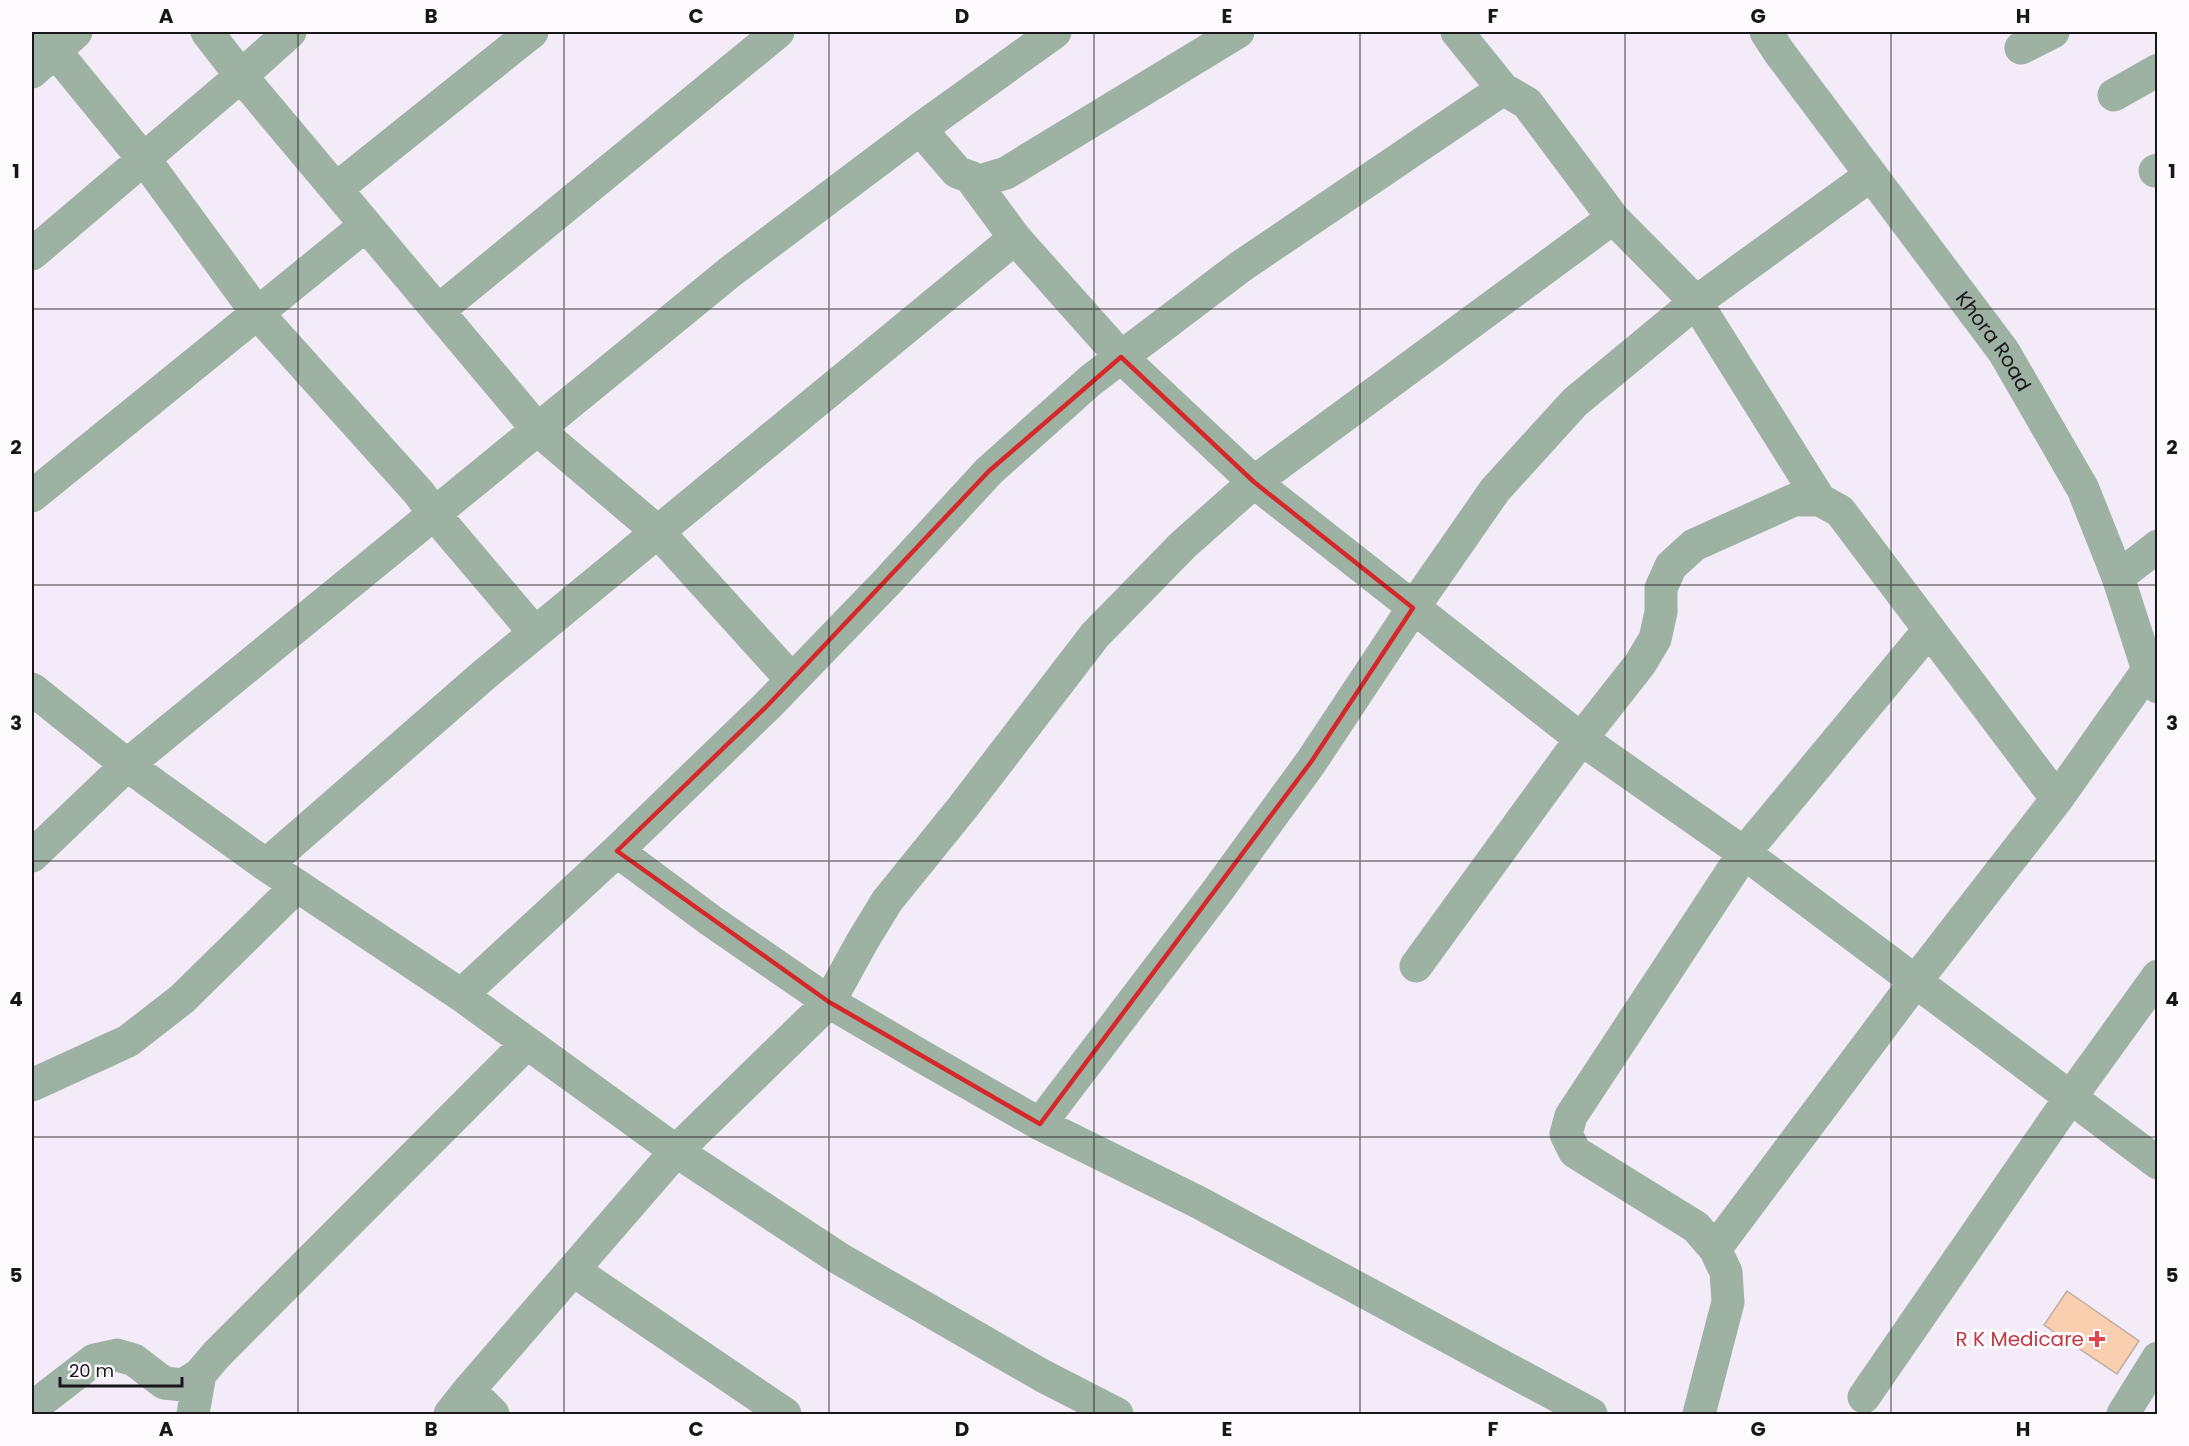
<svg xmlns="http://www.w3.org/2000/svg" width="2189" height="1446" viewBox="0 0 2189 1446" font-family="Poppins,sans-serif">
<rect width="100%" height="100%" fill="#f4ebf9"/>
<path fill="#facfaf" stroke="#bbada3" stroke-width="1.5" d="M2067,1291L2139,1341L2117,1374L2044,1325Z"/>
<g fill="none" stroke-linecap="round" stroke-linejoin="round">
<path stroke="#9eb2a4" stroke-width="33" d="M42,32L55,51L153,171L257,313L419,493L435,515L535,633
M207,32L241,76L538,430L658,532L792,680
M1457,32L1503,89L1527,103L1613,218L1696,302L1820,500
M2021,48L2053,32
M32,72L76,32
M2114,95L2158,70
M920,129L957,172L980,181L1006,173L1238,32
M2155,171L2158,170
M970,177L1015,238L1121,357L1254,482L1581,739L1744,853L2158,1163
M336,189L532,32
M32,254L241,76L290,32
M438,311L778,32
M32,496L366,225
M2118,577L2158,546
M32,689L127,765L266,865L461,995L676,1151L840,1259L1043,1376L1117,1414
M617,851L710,920L829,1002L928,1060L1040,1124L1198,1202L1591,1414
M32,856L127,765L730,272L920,129L1055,32
M266,865L485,674L1015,238
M1416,966L1581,739L1640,664L1655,639L1661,612V588L1671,566L1694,545L1794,500H1820L1840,511L2057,799
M461,995L617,851L768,705L886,583L989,471L1091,380L1240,267L1503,89
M32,1085L128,1041L182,999L297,886
M1040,1124L1218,890L1311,762L1413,608L1495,490L1575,402L1696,302L1871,175
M1715,1249L1915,982L2057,799L2148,670L2158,664
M573,1270L785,1414
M469,1390L493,1414
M1864,1397L2070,1098L2158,976
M32,1408L94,1360L117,1355L134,1360L164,1383L183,1385L200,1374L217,1354L527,1043
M193,1414L200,1374
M450,1414L469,1390L676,1151L829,1002L862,942L887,901L963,807L1095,635L1183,545L1254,482L1613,218
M1699,1414L1728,1302L1726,1272L1715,1249L1696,1227L1575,1152L1566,1134L1571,1116L1744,853L1929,630"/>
<g stroke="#9eb2a4" stroke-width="33">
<path id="s1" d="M1766,32L1779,52L2004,352L2083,489L2118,577L2148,670L2158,687"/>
<path d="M2123,1414L2158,1358"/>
</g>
</g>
<path fill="none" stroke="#d62828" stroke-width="4.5" stroke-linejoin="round" d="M1121,357L1254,482L1413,608L1311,762L1040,1124L829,1002L617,851L768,705L989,471Z"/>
<path fill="none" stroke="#19161a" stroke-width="1.5" stroke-opacity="0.55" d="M298,32V1414M564,32V1414M829,32V1414M1094,32V1414M1360,32V1414M1625,32V1414M1891,32V1414M32,309H2158M32,585H2158M32,861H2158M32,1137H2158"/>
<path fill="#e0444e" stroke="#fdfbfe" stroke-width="2" d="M2094 1330h6v6h6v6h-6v6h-6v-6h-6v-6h6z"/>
<g text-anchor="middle" stroke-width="6" stroke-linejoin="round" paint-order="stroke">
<g font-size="20" fill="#19161a" stroke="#fdfbfe">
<text dy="7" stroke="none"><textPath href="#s1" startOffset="384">Khora Road</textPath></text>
</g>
<g font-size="20" fill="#be3a42" stroke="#fdfbfe" text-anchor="end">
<text x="2084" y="1346">R K Medicare</text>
</g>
</g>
<rect width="2189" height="1446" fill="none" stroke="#fdfbfe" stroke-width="66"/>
<path d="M60 1377v9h122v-9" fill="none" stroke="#19161a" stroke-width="3"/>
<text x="69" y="1377" font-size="18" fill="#19161a" stroke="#fdfbfe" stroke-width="4.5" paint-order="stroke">20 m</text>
<rect x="33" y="33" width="2123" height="1380" fill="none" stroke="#19161a" stroke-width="2"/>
<g font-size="20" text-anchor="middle" font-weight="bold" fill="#19161a">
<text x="166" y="23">A</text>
<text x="431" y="23">B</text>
<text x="696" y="23">C</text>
<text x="962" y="23">D</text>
<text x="1227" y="23">E</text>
<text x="1493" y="23">F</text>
<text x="1758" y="23">G</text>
<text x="2023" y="23">H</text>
<text x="16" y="178">1</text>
<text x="2172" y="178">1</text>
<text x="16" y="454">2</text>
<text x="2172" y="454">2</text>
<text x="16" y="730">3</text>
<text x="2172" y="730">3</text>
<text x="16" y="1006">4</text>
<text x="2172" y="1006">4</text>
<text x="16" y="1282">5</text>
<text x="2172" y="1282">5</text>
<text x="166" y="1436">A</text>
<text x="431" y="1436">B</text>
<text x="696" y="1436">C</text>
<text x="962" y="1436">D</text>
<text x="1227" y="1436">E</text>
<text x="1493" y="1436">F</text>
<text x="1758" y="1436">G</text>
<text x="2023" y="1436">H</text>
</g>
</svg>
